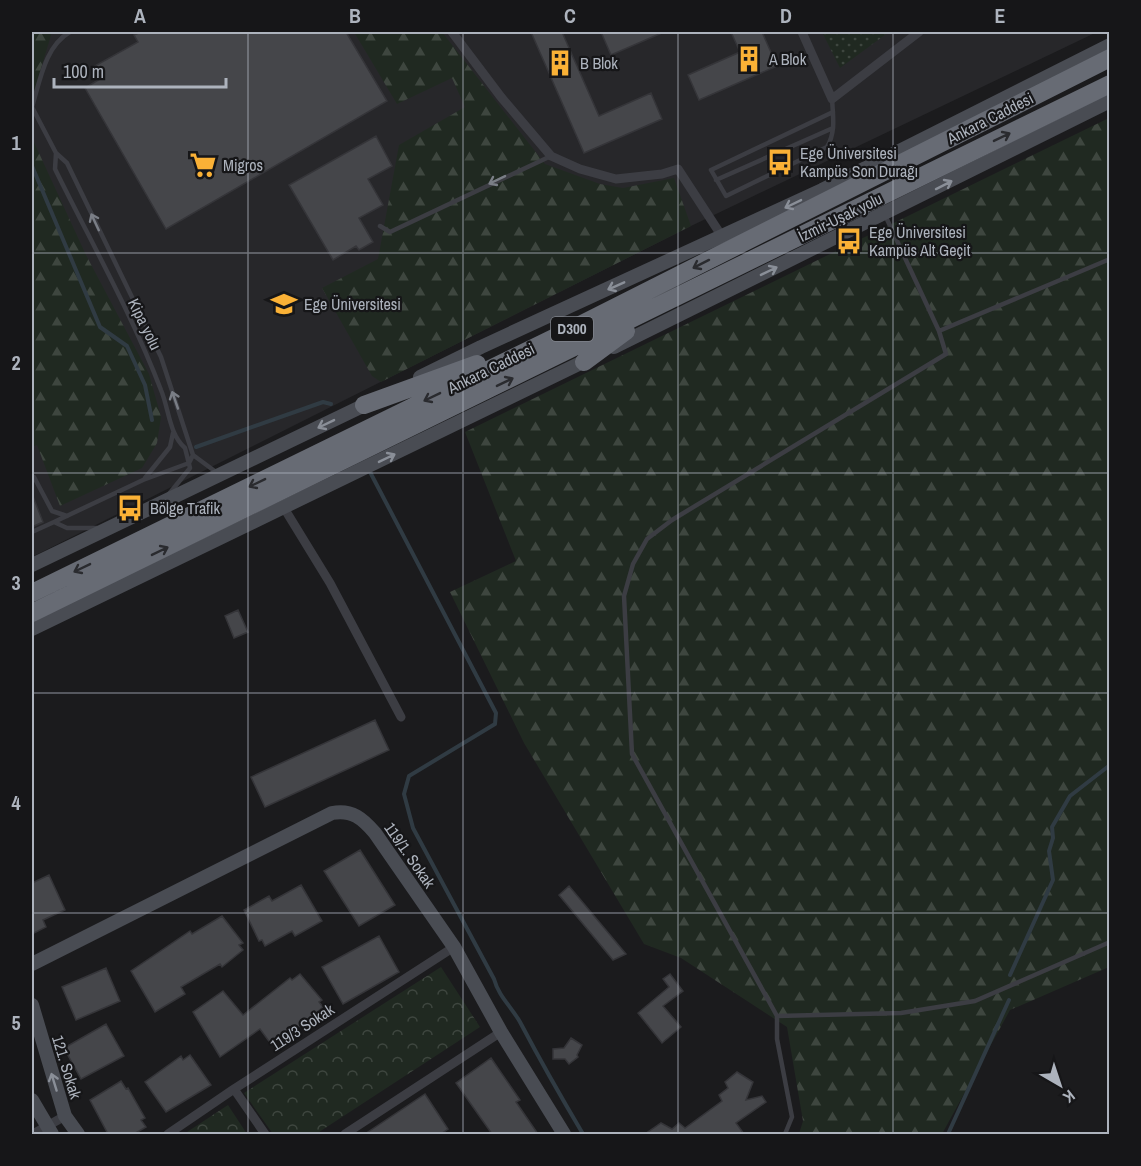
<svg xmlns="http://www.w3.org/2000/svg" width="1141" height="1166" viewBox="0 0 1141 1166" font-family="'Archivo Narrow',sans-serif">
<defs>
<pattern id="forest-firs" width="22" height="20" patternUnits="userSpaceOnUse" patternTransform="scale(1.5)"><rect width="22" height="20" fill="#202921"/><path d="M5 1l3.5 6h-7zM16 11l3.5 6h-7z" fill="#3e463f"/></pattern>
<pattern id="park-crowns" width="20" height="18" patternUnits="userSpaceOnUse" patternTransform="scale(1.5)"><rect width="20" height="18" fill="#202921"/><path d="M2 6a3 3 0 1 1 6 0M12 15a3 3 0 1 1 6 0" fill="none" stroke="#3e463f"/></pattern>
<pattern id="garden-dots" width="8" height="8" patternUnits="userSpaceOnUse" patternTransform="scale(1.5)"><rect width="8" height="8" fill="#202921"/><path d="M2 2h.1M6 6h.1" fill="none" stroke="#3e463f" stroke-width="1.8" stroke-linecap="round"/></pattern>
</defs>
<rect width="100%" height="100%" fill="#1b1b1d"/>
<path fill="#27272a" d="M32,32H1097L691,226L32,557Z"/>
<path fill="url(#forest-firs)" d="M32,32H52L32,98Z
M354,32H442L545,164L600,184L623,188L674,178L691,226L381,382L372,376L322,288L378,259L399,145L465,107L452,78L397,104Z
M1109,118V967L1010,1010L942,1134H799L803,1121L787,1027L681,958L644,944L524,743L450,592L516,561L465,432Z
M32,138L86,255L149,374L161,417L157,443L142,468L60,506L37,445L32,447Z"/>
<path fill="url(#park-crowns)" d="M441,967L480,1027L316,1134H273L244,1093Z
M228,1105L247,1134H184Z"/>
<path fill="url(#garden-dots)" d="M822,32H889L840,68Z"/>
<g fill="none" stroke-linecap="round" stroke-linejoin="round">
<path stroke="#303b43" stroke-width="4" d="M32,166L100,327L127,346L145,385L152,420
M196,447L323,402L331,404
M369,470L496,713L495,724L409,776L404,794L413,828L494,979C499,997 511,1006 520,1022C540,1060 561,1097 583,1134
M1010,975L1053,880L1049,851L1053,838L1052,827L1070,796L1110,765
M948,1134L1009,1000"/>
</g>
<path fill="#45464a" stroke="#353539" stroke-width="1.5" d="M141,32H346L387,101L166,229L85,88L100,79L93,67L138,42L134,35Z
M531,32H562L599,116L651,93L662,119L584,153Z
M601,32H664L611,55Z
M731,32H762L777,66L699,100L688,75L740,52Z
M376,136L392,166L368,179L383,205L359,218L373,242L359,250L356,246L333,260L289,185Z
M32,494L43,522L32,527Z
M238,610L248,632L234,638L225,616Z
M375,720L389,750L265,807L251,777Z
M360,850L395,905L359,926L324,871Z
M49,875L65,910L43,920L46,927L32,934V883Z
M301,885L322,921L295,936L292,931L265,946L262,940L259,941L244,910L269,896L272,901Z
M569,886L626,954L613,960L559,895Z
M222,916L243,943L239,945L243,950L222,967L220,964L181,987L185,994L155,1012L131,971L190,931L192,934Z
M379,936L399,972L343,1004L322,967Z
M106,968L120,1001L76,1020L62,987Z
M300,974L322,1000L319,1002L323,1007L314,1015L282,1040L280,1037L271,1044L260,1029L220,1057L193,1012L223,991L243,1015L290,978L292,980Z
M670,974L683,991L663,1006L681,1027L662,1043L638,1013L669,987L663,979Z
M106,1024L124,1056L81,1079L64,1048Z
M571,1038L582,1045L577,1055L578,1057L569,1064L565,1059H553V1049L564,1048Z
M190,1055L211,1085L166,1112L145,1082L181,1056L183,1060Z
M491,1058L520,1100L516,1102L538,1134H492L456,1083Z
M737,1072L753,1082L746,1100L762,1096L766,1102L736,1123L744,1134H645L661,1123L672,1129L679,1123L685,1128L722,1101L719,1095L728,1088L725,1082Z
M121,1081L126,1089L128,1088L145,1118L141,1120L146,1127L134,1134H108L90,1100Z
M425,1094L448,1129L441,1134H365Z"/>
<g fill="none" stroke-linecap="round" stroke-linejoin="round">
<path stroke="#3c3d43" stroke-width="4.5" d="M70,32C45,46 40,81 32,107L56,153L67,163L161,357L193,455L216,472
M832,99C833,116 836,132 827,147L726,196L711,170L833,112
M56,153L55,169C91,242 132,314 161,390C169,409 169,434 185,448L190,468L169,494
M716,180L833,128
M380,226L390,232L551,156
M939,331L1110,259
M32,478L34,477L52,511L67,516
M145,478L170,447L173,433
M54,522L143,480L189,463L193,455
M32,532L54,522L67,528H97
M777,1016L901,1013L975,1001L1110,942
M785,1134L792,1117L777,1039V1016L632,754L624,596L633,564L647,539L672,520L946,354L939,331L885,215"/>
<path stroke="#3c3d43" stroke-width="9" d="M452,32L501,97L551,156L580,169L616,179L662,174L678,169L723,238
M802,32L832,99L919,32
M284,508L330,583L401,717
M234,1089L265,1134
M33,1134L65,1116
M168,1134L234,1089L454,947
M345,1134L501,1032"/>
<path stroke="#494c53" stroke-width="14" d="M614,347L1110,101
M420,377L481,347L822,190L1110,45
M32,565L373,401
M32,629L591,358
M32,964L332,813C352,809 363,819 375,833L454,947L501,1032L564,1134
M32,1005L65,1116L78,1134
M32,1100L52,1134"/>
<path stroke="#676b74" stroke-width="18" d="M584,362L626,331
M364,405L477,364
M32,593L572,329L1110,58
M32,613L1110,84"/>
</g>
<defs><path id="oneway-shaft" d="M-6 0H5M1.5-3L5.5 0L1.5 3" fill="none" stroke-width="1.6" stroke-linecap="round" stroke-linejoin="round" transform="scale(1.5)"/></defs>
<g stroke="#2a2b2f">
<use href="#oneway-shaft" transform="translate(1002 137) rotate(-26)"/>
<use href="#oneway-shaft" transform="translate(701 264) rotate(153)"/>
<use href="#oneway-shaft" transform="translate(505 382) rotate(-26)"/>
<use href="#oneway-shaft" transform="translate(432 397) rotate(154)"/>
<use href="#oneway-shaft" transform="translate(257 483) rotate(154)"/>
<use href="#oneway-shaft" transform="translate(160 551) rotate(-26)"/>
<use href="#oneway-shaft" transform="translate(82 568) rotate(154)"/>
</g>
<g stroke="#7a7e86">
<use href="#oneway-shaft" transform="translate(497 180) rotate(154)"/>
<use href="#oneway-shaft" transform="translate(95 222) rotate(-115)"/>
<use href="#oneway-shaft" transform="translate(175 400) rotate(-109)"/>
</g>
<g stroke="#8a8f98">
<use href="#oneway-shaft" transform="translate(944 185) rotate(-27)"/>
<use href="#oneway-shaft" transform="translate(793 204) rotate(154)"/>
<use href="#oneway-shaft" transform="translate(769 271) rotate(-26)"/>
<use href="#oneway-shaft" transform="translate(616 286) rotate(156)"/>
<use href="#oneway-shaft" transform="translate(326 424) rotate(154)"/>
<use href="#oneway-shaft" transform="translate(387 458) rotate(-26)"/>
<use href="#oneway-shaft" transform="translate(54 1082) rotate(-107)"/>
</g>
<path fill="none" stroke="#adb3bd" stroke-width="1.5" stroke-opacity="0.55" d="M248,32V1134M463,32V1134M678,32V1134M893,32V1134M32,253H1110M32,473H1110M32,693H1110M32,913H1110"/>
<defs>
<g id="building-bare" transform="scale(2.07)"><path d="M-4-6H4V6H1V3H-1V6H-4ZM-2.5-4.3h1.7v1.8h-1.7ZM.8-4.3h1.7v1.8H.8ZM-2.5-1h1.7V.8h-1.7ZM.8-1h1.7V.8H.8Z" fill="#fab136" stroke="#161618" stroke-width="2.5" paint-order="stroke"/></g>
<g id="bus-bare" transform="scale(2.07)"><path d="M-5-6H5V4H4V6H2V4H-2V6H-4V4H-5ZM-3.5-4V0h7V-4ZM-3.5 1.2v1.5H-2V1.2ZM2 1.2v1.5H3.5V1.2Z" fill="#fab136" stroke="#161618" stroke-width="2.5" paint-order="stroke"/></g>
<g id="supermarket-bare" transform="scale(2.07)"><path d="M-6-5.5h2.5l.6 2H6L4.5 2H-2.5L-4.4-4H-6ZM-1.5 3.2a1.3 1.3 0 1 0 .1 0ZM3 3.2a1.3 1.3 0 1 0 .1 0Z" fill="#fab136" stroke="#161618" stroke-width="2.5" paint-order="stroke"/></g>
<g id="university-bare" transform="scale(2.07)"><path d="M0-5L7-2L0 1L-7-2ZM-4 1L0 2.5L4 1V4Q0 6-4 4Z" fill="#fab136" stroke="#161618" stroke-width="2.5" paint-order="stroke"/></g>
</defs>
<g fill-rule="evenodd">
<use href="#building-bare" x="749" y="59"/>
<use href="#building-bare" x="560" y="63"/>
<use href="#bus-bare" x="780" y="162"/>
<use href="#supermarket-bare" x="203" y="165"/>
<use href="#bus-bare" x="849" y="241"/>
<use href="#university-bare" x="284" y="304"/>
<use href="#bus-bare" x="130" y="508"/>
</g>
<g text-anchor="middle" stroke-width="4.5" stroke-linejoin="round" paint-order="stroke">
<rect fill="#161618" stroke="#80848c" stroke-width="1.5" x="551" y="317" width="42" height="24" rx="4.5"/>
<g font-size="15" font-weight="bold" fill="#adb3bd">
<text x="572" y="334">D300</text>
</g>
<g font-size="16" fill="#adb3bd" stroke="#161618" text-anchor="start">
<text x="769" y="65">A Blok</text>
<text x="580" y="69">B Blok</text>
<text x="800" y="159">Ege Üniversitesi<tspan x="800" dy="18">Kampüs Son Durağı</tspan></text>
<text x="223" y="171">Migros</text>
<text x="869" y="238">Ege Üniversitesi<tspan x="869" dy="18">Kampüs Alt Geçit</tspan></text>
<text x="304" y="310">Ege Üniversitesi</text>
<text x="150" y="514">Bölge Trafik</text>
</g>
<g font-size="16" fill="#adb3bd" stroke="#161618">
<text transform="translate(990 118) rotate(-27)" y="6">Ankara Caddesi</text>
<text transform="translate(840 217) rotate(-26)" y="6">İzmir-Uşak yolu</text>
<text transform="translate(145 324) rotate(64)" y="6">Kipa yolu</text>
<text transform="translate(491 368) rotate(-26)" y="6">Ankara Caddesi</text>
<text transform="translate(410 855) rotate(55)" y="6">119/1. Sokak</text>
<text transform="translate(302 1027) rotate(-33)" y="6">119/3 Sokak</text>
<text transform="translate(67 1067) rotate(73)" y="6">121. Sokak</text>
</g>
</g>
<rect width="1141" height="1166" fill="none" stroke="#161618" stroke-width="66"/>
<g transform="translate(1060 1085) rotate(141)" stroke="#161618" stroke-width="4.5" paint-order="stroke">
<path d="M0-4.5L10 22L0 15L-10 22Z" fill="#adb3bd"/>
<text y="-9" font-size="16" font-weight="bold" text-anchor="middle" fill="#adb3bd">K</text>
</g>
<path d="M54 78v9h172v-9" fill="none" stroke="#adb3bd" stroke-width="3"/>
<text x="63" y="78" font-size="18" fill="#adb3bd" stroke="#161618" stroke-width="4.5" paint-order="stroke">100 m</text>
<rect x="33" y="33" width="1075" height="1100" fill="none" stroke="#adb3bd" stroke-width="2"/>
<g font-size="20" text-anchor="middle" font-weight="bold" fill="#adb3bd">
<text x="140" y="23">A</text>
<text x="355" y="23">B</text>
<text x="570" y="23">C</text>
<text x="786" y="23">D</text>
<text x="1000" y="23">E</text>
<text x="16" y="150">1</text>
<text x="16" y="370">2</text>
<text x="16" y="590">3</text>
<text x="16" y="810">4</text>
<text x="16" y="1030">5</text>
</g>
</svg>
